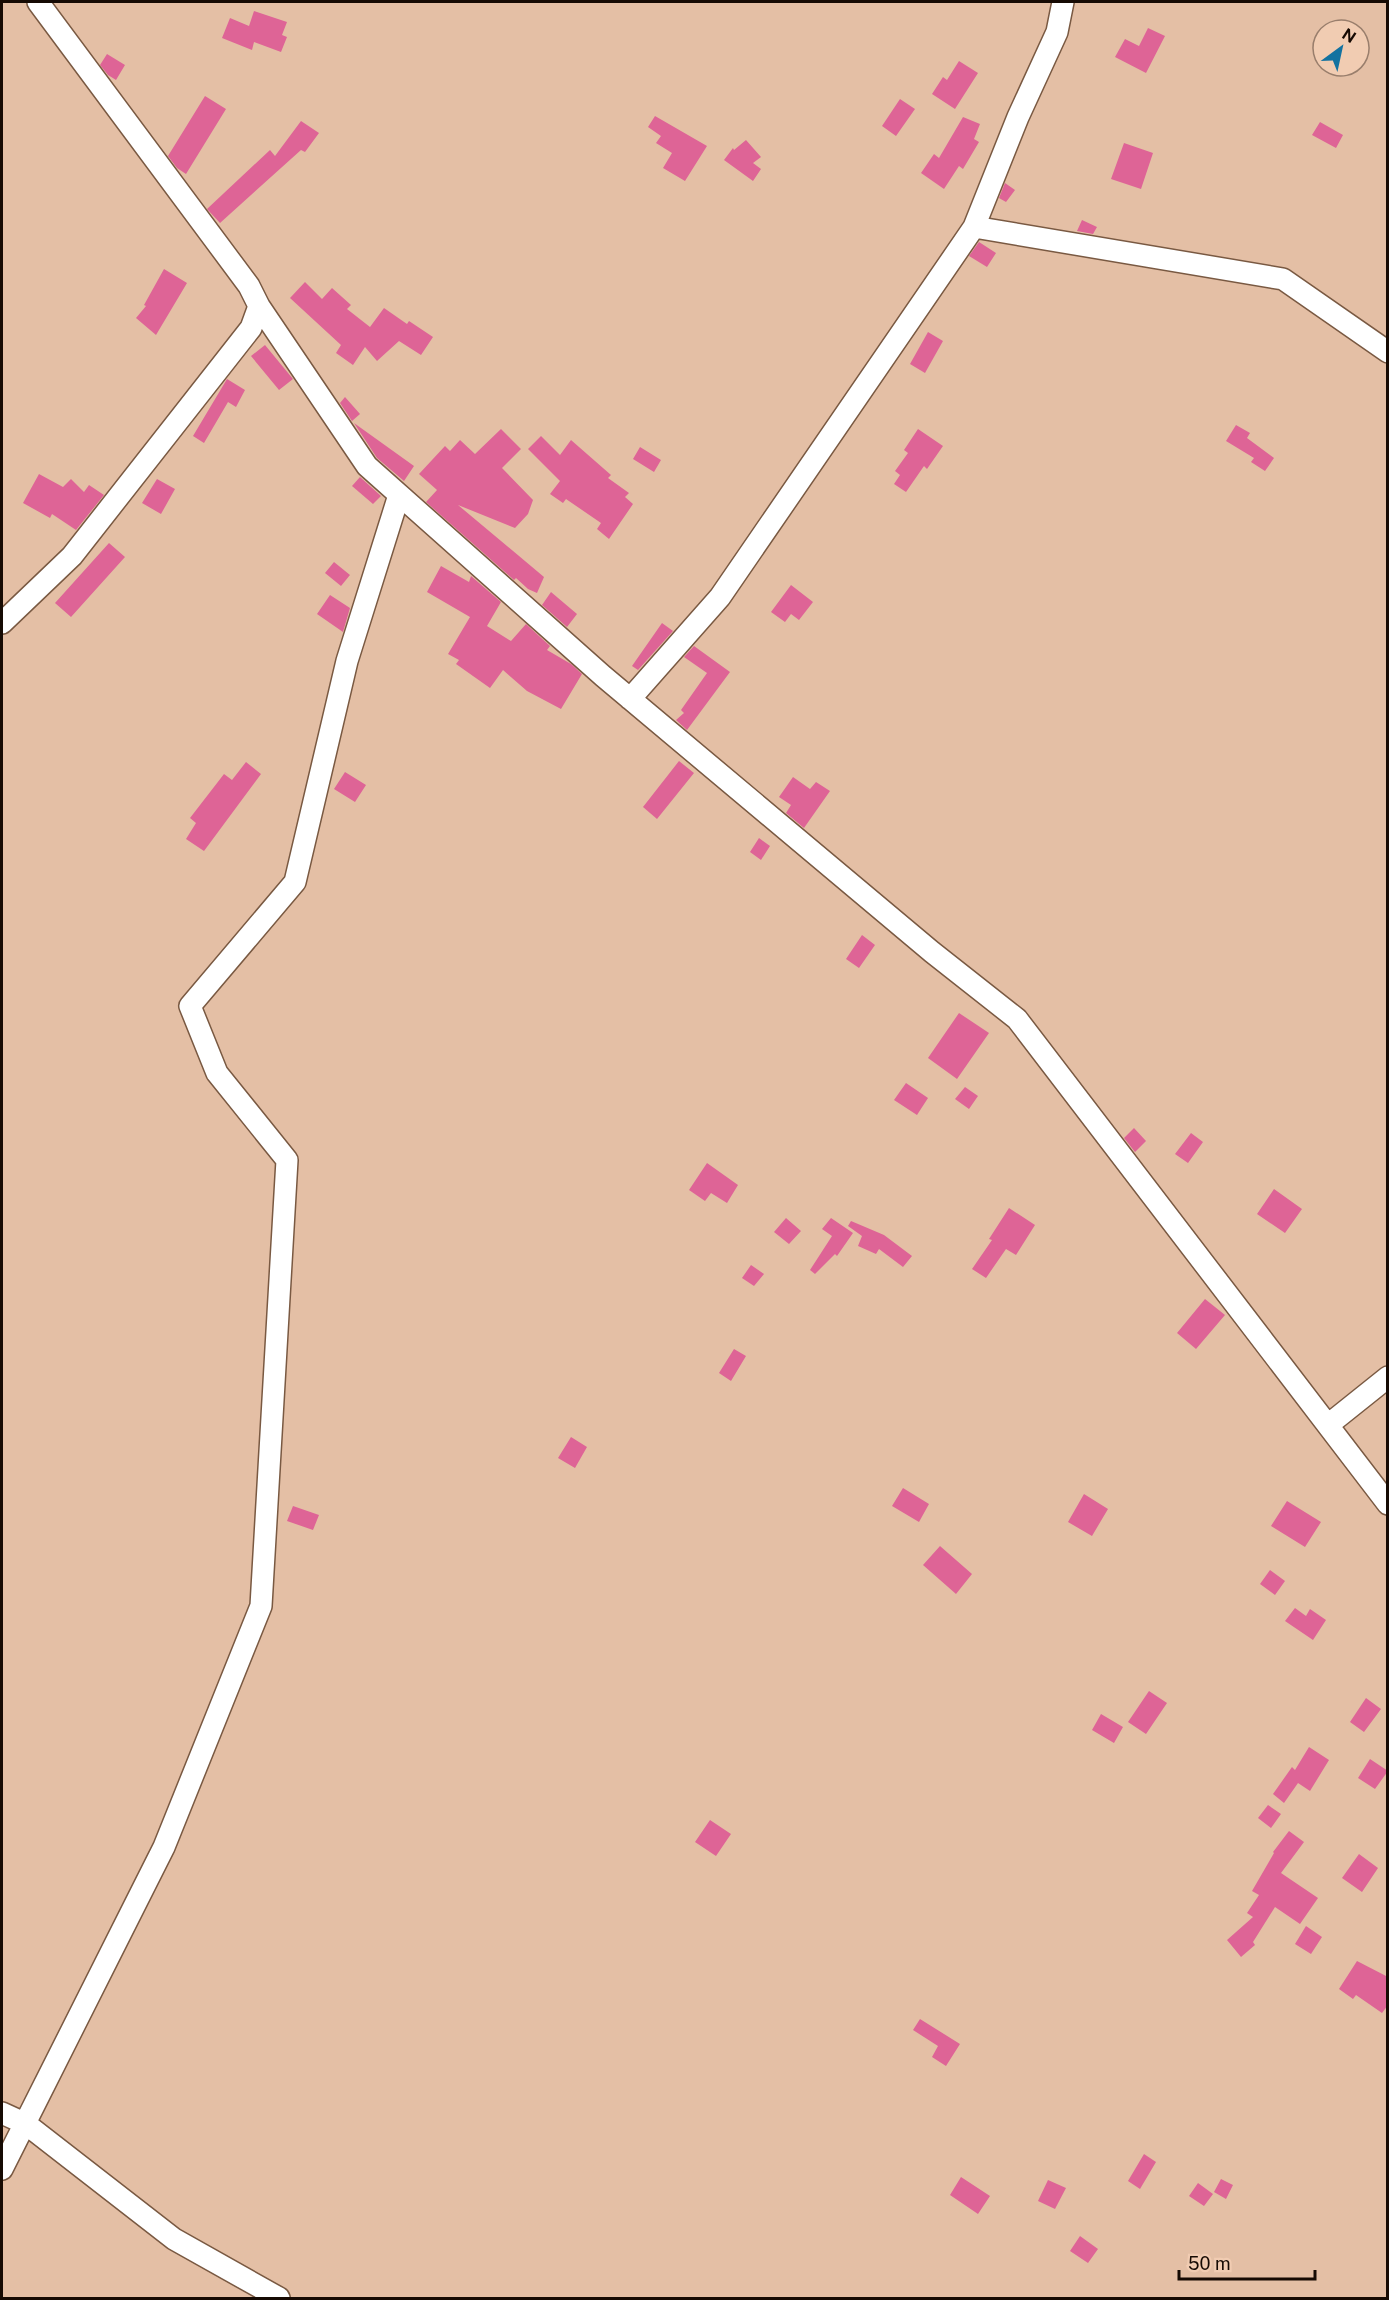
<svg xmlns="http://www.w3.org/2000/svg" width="1389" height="2300" viewBox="0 0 1389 2300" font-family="'Public Sans',sans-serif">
<rect width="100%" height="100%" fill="#e4bfa5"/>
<path fill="#de6496" d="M254,11L287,22L282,35L287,37L281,52L254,42L252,50L222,38L230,18L249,26Z
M1148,28L1165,36L1146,73L1115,57L1125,39L1139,46Z
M107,54L125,65L116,80L108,75L100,65Z
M959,61L978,73L955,109L932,94L943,77L947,80Z
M205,96L226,109L186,174L177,168L168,156Z
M900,99L915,109L896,136L882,126Z
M655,116L707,146L685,181L663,168L672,153L656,143L661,136L648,127Z
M963,117L980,124L974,139L979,142L963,169L959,166L944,189L921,173L934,154L939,158Z
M301,121L319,133L305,152L301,150L220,223L207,209L270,150L275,156Z
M1320,122L1343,135L1336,148L1312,135Z
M746,140L761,157L753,163L761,169L753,181L724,160L733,148L734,150Z
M1124,143L1153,153L1141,189L1111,179Z
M1005,183L1015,190L1006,202L999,198Z
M1082,220L1097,227L1093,234L1077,231Z
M979,242L996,253L987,267L969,256Z
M164,269L187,283L156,335L136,318L146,306L144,305Z
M305,282L322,299L332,288L351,305L347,309L370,327L384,308L407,324L409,321L433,337L421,355L399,341L377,361L365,347L353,365L336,353L341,345L290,298Z
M928,332L943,341L925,373L910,364Z
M265,345L293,379L279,390L251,356Z
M227,379L245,390L236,407L228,402L204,443L193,436Z
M345,397L360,414L352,421L340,403Z
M354,423L414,466L404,481L377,458Z
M1236,425L1250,433L1247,438L1274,458L1265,471L1251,462L1254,458L1226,441Z
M501,429L521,449L502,468L533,500L528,514L515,528L458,505L544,577L537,593L528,589L516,578L514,580L426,502L437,490L419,474L445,446L450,451L460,440L475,454Z
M918,429L943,446L927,469L924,466L906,492L894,484L900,475L895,471L908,453L904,450Z
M541,436L560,455L571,440L611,475L608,478L629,493L625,497L633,504L609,539L597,529L601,523L566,499L563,503L550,494L560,481L528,449Z
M640,447L661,460L654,472L633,459Z
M39,474L63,487L71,479L84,492L89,485L104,495L76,530L52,514L50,518L23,503Z
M360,477L381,496L373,504L352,486Z
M157,479L175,489L161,514L142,503Z
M109,543L125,557L71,617L55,603Z
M334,562L350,575L341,586L325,573Z
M441,566L469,582L471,576L501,602L487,626L511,641L526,624L550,646L547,650L571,664L582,674L561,709L527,691L503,670L490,688L456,664L459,660L448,654L470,617L427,592Z
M791,585L813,602L799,620L791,614L785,622L771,612Z
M551,592L577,614L567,627L542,605Z
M330,595L350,608L343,632L317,614Z
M662,623L673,631L638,670L632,666Z
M694,646L730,672L687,730L676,720L684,713L681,710L707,673L684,657Z
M679,761L694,773L657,819L643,807Z
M246,762L261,774L204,851L186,839L196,823L190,818L224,774L232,780Z
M345,772L366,785L355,802L334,789Z
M793,777L810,789L816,782L830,791L804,828L786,813L791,805L779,797Z
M759,838L770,846L761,860L750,852Z
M862,935L875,945L859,968L846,959Z
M959,1013L989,1033L957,1079L928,1058Z
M906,1083L928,1098L917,1115L894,1100Z
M965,1087L978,1096L969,1109L955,1099Z
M1134,1128L1146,1141L1135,1152L1124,1138Z
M1191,1133L1203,1142L1188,1163L1175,1154Z
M707,1163L738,1185L727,1203L711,1193L705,1201L689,1190Z
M1274,1189L1302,1209L1285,1233L1257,1214Z
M1009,1208L1035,1225L1016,1255L1006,1249L986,1278L972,1269L992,1240L989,1239Z
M786,1218L801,1231L789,1244L774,1232Z
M831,1218L853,1233L837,1256L835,1254L815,1274L810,1270L832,1236L822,1229Z
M851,1221L884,1235L912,1256L903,1267L879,1249L876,1254L858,1246L862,1236L848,1226Z
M751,1265L764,1274L754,1286L742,1278Z
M1205,1299L1225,1315L1196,1349L1177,1333Z
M734,1349L746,1356L731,1381L719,1373Z
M571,1437L587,1447L575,1468L558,1458Z
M903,1488L929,1504L919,1522L892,1506Z
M1084,1494L1108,1509L1092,1536L1068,1522Z
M1287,1501L1321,1522L1305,1547L1271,1526Z
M293,1506L319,1515L313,1530L287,1521Z
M940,1546L972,1574L956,1594L923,1565Z
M1270,1570L1285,1581L1275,1595L1260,1584Z
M1295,1608L1306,1616L1310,1609L1326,1620L1313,1640L1285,1621Z
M1149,1691L1167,1703L1146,1734L1128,1722Z
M1366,1698L1381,1709L1364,1732L1350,1722Z
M1101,1714L1123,1727L1114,1743L1092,1730Z
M1309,1747L1329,1760L1310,1791L1298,1783L1284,1803L1273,1794L1292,1767L1295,1770Z
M1370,1759L1388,1771L1375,1789L1358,1778Z
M1268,1805L1281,1814L1271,1828L1258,1818Z
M710,1820L731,1834L716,1856L695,1842Z
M1289,1831L1304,1842L1281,1873L1318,1898L1300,1924L1275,1907L1253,1942L1255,1945L1241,1957L1227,1940L1253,1917L1247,1913L1259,1895L1252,1891L1274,1853L1273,1852Z
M1359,1854L1378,1868L1362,1892L1342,1878Z
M1306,1926L1322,1937L1311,1954L1295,1944Z
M1357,1961L1388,1977V2005L1382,2013L1356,1995L1353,1999L1339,1989Z
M920,2019L960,2044L946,2066L932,2057L938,2046L913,2030Z
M1144,2154L1156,2162L1140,2189L1128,2181Z
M961,2177L990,2196L978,2214L950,2195Z
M1221,2179L1233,2185L1226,2199L1214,2192Z
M1048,2180L1066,2188L1055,2209L1038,2201Z
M1198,2183L1213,2194L1204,2206L1189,2196Z
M1080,2236L1098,2249L1088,2263L1070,2251Z"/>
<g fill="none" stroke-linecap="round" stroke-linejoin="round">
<g stroke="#795942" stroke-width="24">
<path id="minor" d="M974,227L1283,279L1388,352
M259,306L367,466L603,676L932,952L1017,1019L1388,1504
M2,623L72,556L251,328L259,306L249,286L38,2
M630,699L720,597L974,227L1018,117L1057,32L1063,2
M1328,1425L1388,1377
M2,2113L26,2124L174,2239L279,2298
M2,2169L164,1847L261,1606L287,1160L217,1073L190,1006L295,882L347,661L399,495"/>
</g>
<use href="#minor" stroke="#fff" stroke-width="21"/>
</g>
<rect width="1389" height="2300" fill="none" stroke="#160a03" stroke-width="6"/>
<g transform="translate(1341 48) rotate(33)"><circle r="28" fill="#f1ccb2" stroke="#997e6c" stroke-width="1.5"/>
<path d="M0-4.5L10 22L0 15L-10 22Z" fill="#1372a0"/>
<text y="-9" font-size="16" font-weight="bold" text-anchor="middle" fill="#160a03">N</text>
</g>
<path d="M1179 2270v9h136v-9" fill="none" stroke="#160a03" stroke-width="3"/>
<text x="1188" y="2270" font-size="18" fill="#160a03" stroke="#f1ccb2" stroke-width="4.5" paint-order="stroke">50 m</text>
</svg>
